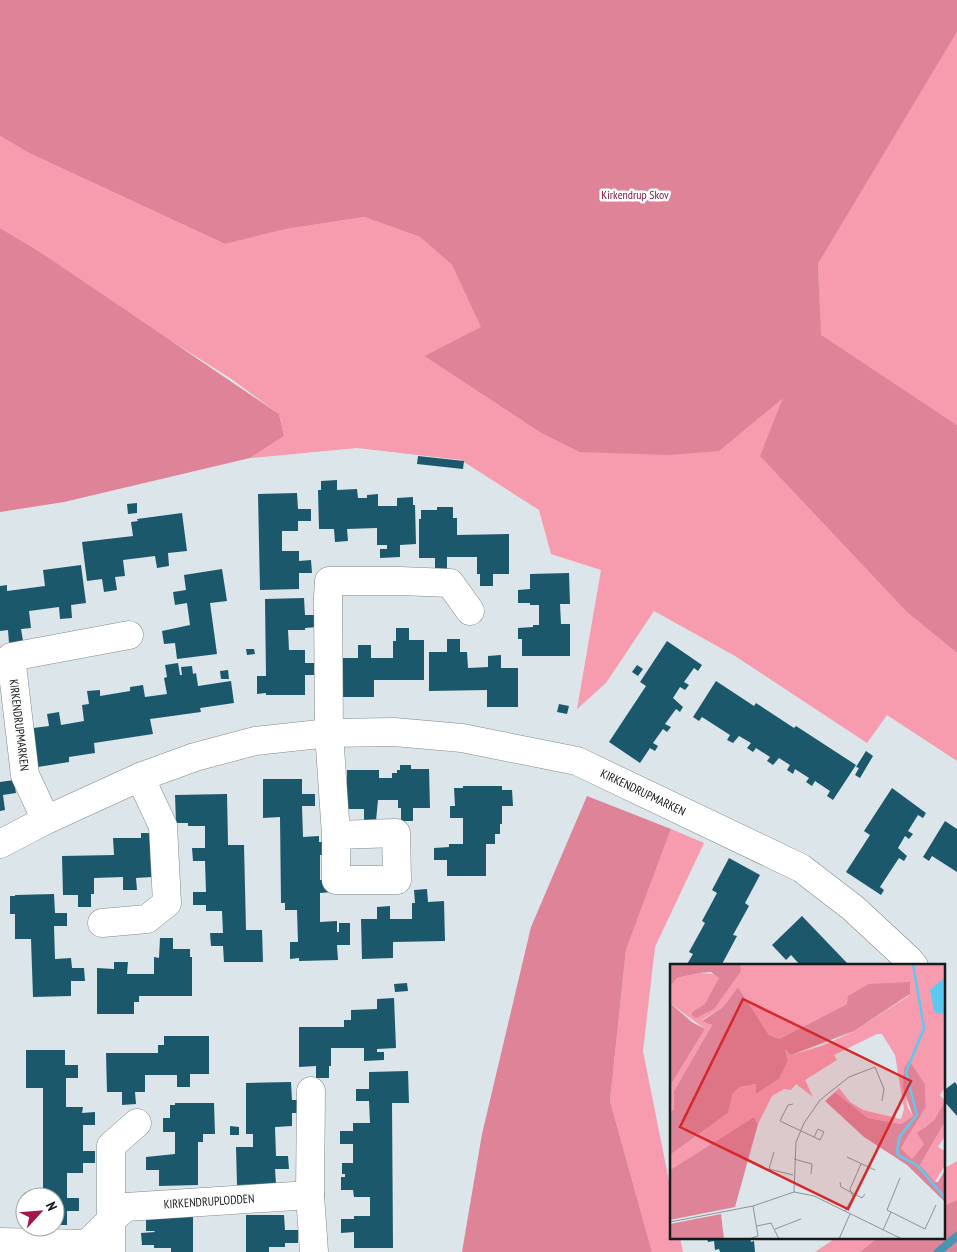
<svg xmlns="http://www.w3.org/2000/svg" width="957" height="1252" viewBox="0 0 957 1252" font-family="'PT Sans Narrow',sans-serif">
<rect width="100%" height="100%" fill="#dce5e9"/>
<path fill="#f79baf" d="M957,32V425L820,335L818,264Z
M0,136L29,153L225,244L286,229L364,217L420,237L452,265L482,327L424,356L541,433L579,452L784,397L908,613L957,653V761L887,715L867,743L735,656L654,611L606,683L577,709L601,570L551,554L539,510L461,460L357,448L250,458L284,436L279,414L230,378L128,314L37,250L0,228Z
M671,829L704,843L655,947L643,1051L671,1191V1238H680L683,1252H652L610,1101L626,950Z
M957,1161V1200L943,1206V1169Z
M836,1238H877L860,1252H815Z"/>
<path fill="#de8398" d="M0,0H957V32L818,264L821,335L957,425V653L908,613L760,456L783,398L719,451L668,455L579,452L541,433L424,356L481,327L452,265L420,237L364,217L286,229L225,244L29,153L0,136Z
M0,228L37,250L279,414L284,436L250,458L64,502L0,512Z
M587,796L671,829L626,950L610,1101L652,1252H462L482,1134L531,927Z
M957,1200V1252H860L877,1238H943V1206Z"/>
<g fill="none" stroke-linecap="round" stroke-linejoin="round">
<path stroke="#4795b0" stroke-width="8" d="M938,1252L957,1236"/>
</g>
<path fill="#1c586c" d="M418,456L464,461L463,469L417,464Z
M337,480V490L357,489L358,498H367V495L378,494V506H397V498L413,497V505H415L416,544L400,545V557L380,558V549H387V545H377V528L347,529L348,541L335,542L334,529H319L318,490H321V481Z
M297,493L298,509H311V521H298V531H282V551H299V561L311,560L312,573H299V589L260,590L258,494Z
M137,503V513L128,514L127,504Z
M437,507H453V518H457V535L509,534V574H493V586H480V574H477V557H447V570H435V558H419V519H421V510H437Z
M182,513L187,551L168,553L169,566L157,568L155,556L123,560L125,576L115,577L117,590L104,592L102,579L87,581L82,542L133,536L131,522L138,521L137,519Z
M81,565L86,603L71,605L72,618L60,619L59,607L29,611L31,628L21,629L23,641L9,643L8,630L0,631V586L7,585V591L45,586L43,570Z
M222,569L227,601L210,603L217,654L177,659L175,643L164,644L162,631L190,625L187,603L175,605L173,592L186,590L184,575Z
M569,573L570,604H560L561,624H570V656H522V639H518V628L533,627V625H539V605H530V603H518V590L530,589V574Z
M304,598L305,615H317V627L305,628V630H288L289,650H305V663H317V675H305V695H266V693L257,694V676H266L265,599Z
M396,628H409V640H424V680H374V697H343V658H358V645H371V658H393V641H396Z
M447,639H460V652H467L468,668L488,667V656L501,655V668H518V707H487V690L429,691V652H447Z
M667,641L702,665L698,671L694,668L684,682L689,685L685,690L680,687L673,698L683,707L680,712L676,709L665,724L671,727L667,732L663,729L653,743L658,746L655,751L650,748L640,763L609,742L646,686L640,682Z
M246,649H254L255,654L247,655Z
M178,663L180,675H182L181,667L192,666L193,674L196,673L198,686L231,681L234,703L200,708L201,712L150,719L153,734L94,743L95,753L69,757V762L38,767L33,728L49,726L47,714L59,712L61,725L84,721L82,705L89,704L87,691L100,690V696L130,691V687L143,685L145,697L167,694L164,678L167,677L165,665Z
M637,665L643,669L638,676L632,672Z
M228,670L229,679H221L220,671Z
M716,681L754,706L756,703L794,728L796,726L856,765L833,800L827,796L830,791L815,781L812,786L806,782L809,778L795,769L793,774L787,770L790,765L779,758L773,765L767,761L770,757L756,748L753,752L747,748L751,743L739,736L733,743L727,740L730,735L702,717L699,721L693,717Z
M559,704L569,706L567,714L557,712Z
M866,751L873,756L860,778L855,775L859,768L856,767Z
M400,765H411V769H429L430,808H413V821H401V808H398V800H378L376,821H364V809H347V770H379V778H392V773H397V770H400Z
M263,779H302V794H315V806H302L303,837L319,836V842H332V855H320V880H332V892L320,893V922L337,921V932H339V923H350V945H337L338,960L299,961V958L290,959V942H298L297,910H285V903H281L280,817L263,818Z
M14,780L16,793L3,795L5,810L0,811V782Z
M463,786H502V790H512L513,806H502V824H500V834H495V844H486V876H447V860H434V848L449,847V844H463V818H450V806H455L454,788H463Z
M892,788L926,813L923,818L918,815L908,831L913,834L909,839L905,836L898,848L907,856L904,861L899,858L880,887L884,890L881,895L846,872L870,835L864,831Z
M227,794L228,845H244L246,930H262L263,962H224L223,946H211L210,933H223L222,911H206V905H193V892H206L205,861H193L192,848H205V826H188V823H176L175,795Z
M945,821L957,829V872L932,856L929,861L923,857Z
M141,833H149V838H151L152,877L136,878L137,890H123V877L94,878V894H91V907H78V895H63L62,856L114,855L113,838H141Z
M729,858L760,875L745,903L749,906L733,935L737,936L721,966H686L693,954L689,952L705,923L702,921L717,893L712,890Z
M427,889L428,902L444,901L445,941L393,942V958L362,959L361,919H377V907L390,906V919H412V903H415L414,890Z
M54,894L55,913H67V926H54L55,959L71,958L72,968H84L85,981H71V996L33,997L31,939H15V914H10V896H15V895Z
M802,916L847,963V966H801L791,955L786,960L772,945Z
M160,938H173V949H190V957H192V996H139V1002H134V1014H97V968L114,969V962H128L127,974H154V957L159,958Z
M407,983L408,991L395,992L394,984Z
M394,998L396,1048L377,1049V1052H384V1060L364,1061V1048H331V1066H329V1078H316V1066L299,1067V1027H344V1020H351V1010L377,1009V999Z
M164,1036H209V1074H190V1087H177V1075H145V1092H135L136,1104L122,1105V1092H107L106,1053H158V1045H164Z
M26,1050H65V1065H78V1078H66V1107H83L82,1113L95,1112V1125H83V1151H95V1163H83V1173H67V1198H79V1211H67V1225H55V1197H27V1193H43V1088H26Z
M408,1071L409,1103H392L393,1248H354V1232L341,1233V1219H354V1216H370V1197H354L353,1190H341V1177H345V1174H342V1163H353V1144H340V1131H353V1123H370L369,1101H356V1089H369V1072Z
M291,1082L292,1100H305L306,1113H292V1126L275,1127L276,1156H288L289,1169H275L276,1184L237,1185L236,1147H253V1134H246V1083Z
M955,1082L957,1085V1116L943,1100V1091Z
M175,1103H214L215,1134H203V1142H198V1185L159,1186V1170H146V1157L175,1154V1132H163V1118H170V1105H175Z
M230,1126L239,1127V1135H230Z
M246,1215H284L285,1230H298V1243H285V1247H269V1252H246Z
M193,1216V1252H171V1248H154V1245H142L141,1233L155,1232L154,1231H146V1218Z
M707,1238H750L751,1242L754,1241L755,1252H720L719,1249L715,1250L714,1241L708,1242Z"/>
<g fill="none" stroke-linecap="round" stroke-linejoin="round">
<g stroke="#80898c" stroke-width="29">
<g id="minor">
<path d="M46,820L25,775L11,657L129,635"/>
<path d="M336,835V880H397L396,833L336,835L329,733L328,597L329,581H400L450,583L470,611"/>
<path id="s1" d="M0,844L46,820L140,777L195,757L255,741L329,733L394,732L462,738L577,761L801,868L853,908L909,960L914,966"/>
<path d="M102,923L147,919L167,903L163,826L140,777"/>
<path d="M311,1091L310,1195L314,1252"/>
<path id="s2" d="M0,1242L87,1244L112,1219L126,1207L310,1195"/>
<path d="M111,1252V1146L137,1123"/>
</g>
</g>
<use href="#minor" stroke="#fff" stroke-width="28"/>
</g>
<g text-anchor="middle" stroke-width="5" stroke-linejoin="round" paint-order="stroke">
<g font-size="12" fill="#84183e" stroke="#fff">
<text x="635" y="199">Kirkendrup Skov</text>
</g>
<g font-size="12" fill="#171a1b" stroke="#fff">
<text transform="translate(19 725) rotate(83)" y="4">KIRKENDRUPMARKEN</text>
<text dy="4" stroke="none"><textPath href="#s1" startOffset="674">KIRKENDRUPMARKEN</textPath></text>
<text dy="4" stroke="none"><textPath href="#s2" startOffset="224">KIRKENDRUPLODDEN</textPath></text>
</g>
</g>
<g transform="translate(670 964)">
<rect width="275" height="275" fill="#dce5e9"/>
<path d="M70,0H275V124L270,131L275,137L264,156L254,163V180L242,195L231,184L256,143L255,120L239,97L234,104L237,142L243,152L231,160L198,154L165,128L169,124L180,138L193,146L231,155L234,145L225,91L212,70H207L164,91L167,96L135,116L143,133L126,120L121,126L114,125L102,132L88,160L84,153L0,206V191L58,149L63,129L70,123L86,120V130L109,115L118,97L115,84L121,91L152,82L184,67L240,31L177,40L109,75L99,71L68,23L53,43L32,56L42,61L4,127V145L0,148V122L35,65L0,39V23L7,14L29,9L46,10L49,14L41,32L35,41L22,48L26,53ZM275,158V172L268,183L275,187V201L265,218L250,201Z" fill="#f79baf"/>
<path d="M0,0H70L71,7L44,45L26,54L22,52V48L35,40L49,14L41,8L29,9L7,14L0,23ZM240,18V30L184,67L121,91L115,85L118,97L109,115L86,130V120L70,123L63,129L58,149L0,191V148L4,145V127L42,61L32,57L53,43L68,23L99,71L109,75L177,40L178,32L199,20ZM0,39L22,58L35,65L0,122ZM239,96L255,120L256,143L231,184L242,195L254,180L247,169L264,156L275,137V158L250,201L265,218H268L275,206V238L237,201L194,173L155,137L165,128L198,154L231,160L243,152L233,124L234,104ZM84,153L88,160L65,243L0,256V206ZM51,250L54,275H0V260Z" fill="#de8398"/>
<path d="M275,13V49L268,50L264,47L260,26Z" fill="#5ccaf0"/>
<path fill="none" stroke="#5ccaf0" stroke-width="2.5" d="M243,0L254,64L236,108L247,151L230,172L227,186L228,191L248,202L275,234"/>
<path fill="none" stroke="#8d9497" stroke-width="1" d="M123,140L118,141L110,157L144,173L148,165L154,168L150,176L144,173M104,188L99,205L123,211M177,193L205,206M124,195L142,200L141,210M230,214L217,246L255,265L266,241M170,218L171,223L192,234L195,230M124,228L126,178L134,159L150,136L179,113L205,103L214,125L212,137M175,247L183,233L180,225L191,200M0,258L83,242L124,228L144,232L232,275M87,262L101,259L109,275M105,265L131,255M213,266L221,248M79,275L88,272L83,242M169,275L180,250"/>
<path fill="#d62828" fill-opacity="0.15" stroke="#d62828" stroke-width="2.5" d="M73,35L241,117L178,245L10,163Z"/>
<rect width="275" height="275" fill="none" stroke="#171a1b" stroke-width="2.5"/>
</g>
<g transform="translate(40 1212) rotate(64)"><circle r="24" fill="#ffffff" stroke="#a2a3a4"/>
<path d="M0-4L9 19L0 12L-9 19Z" fill="#a7134d"/>
<text y="-8" font-size="14" font-weight="bold" text-anchor="middle" fill="#171a1b">N</text>
</g>
</svg>
